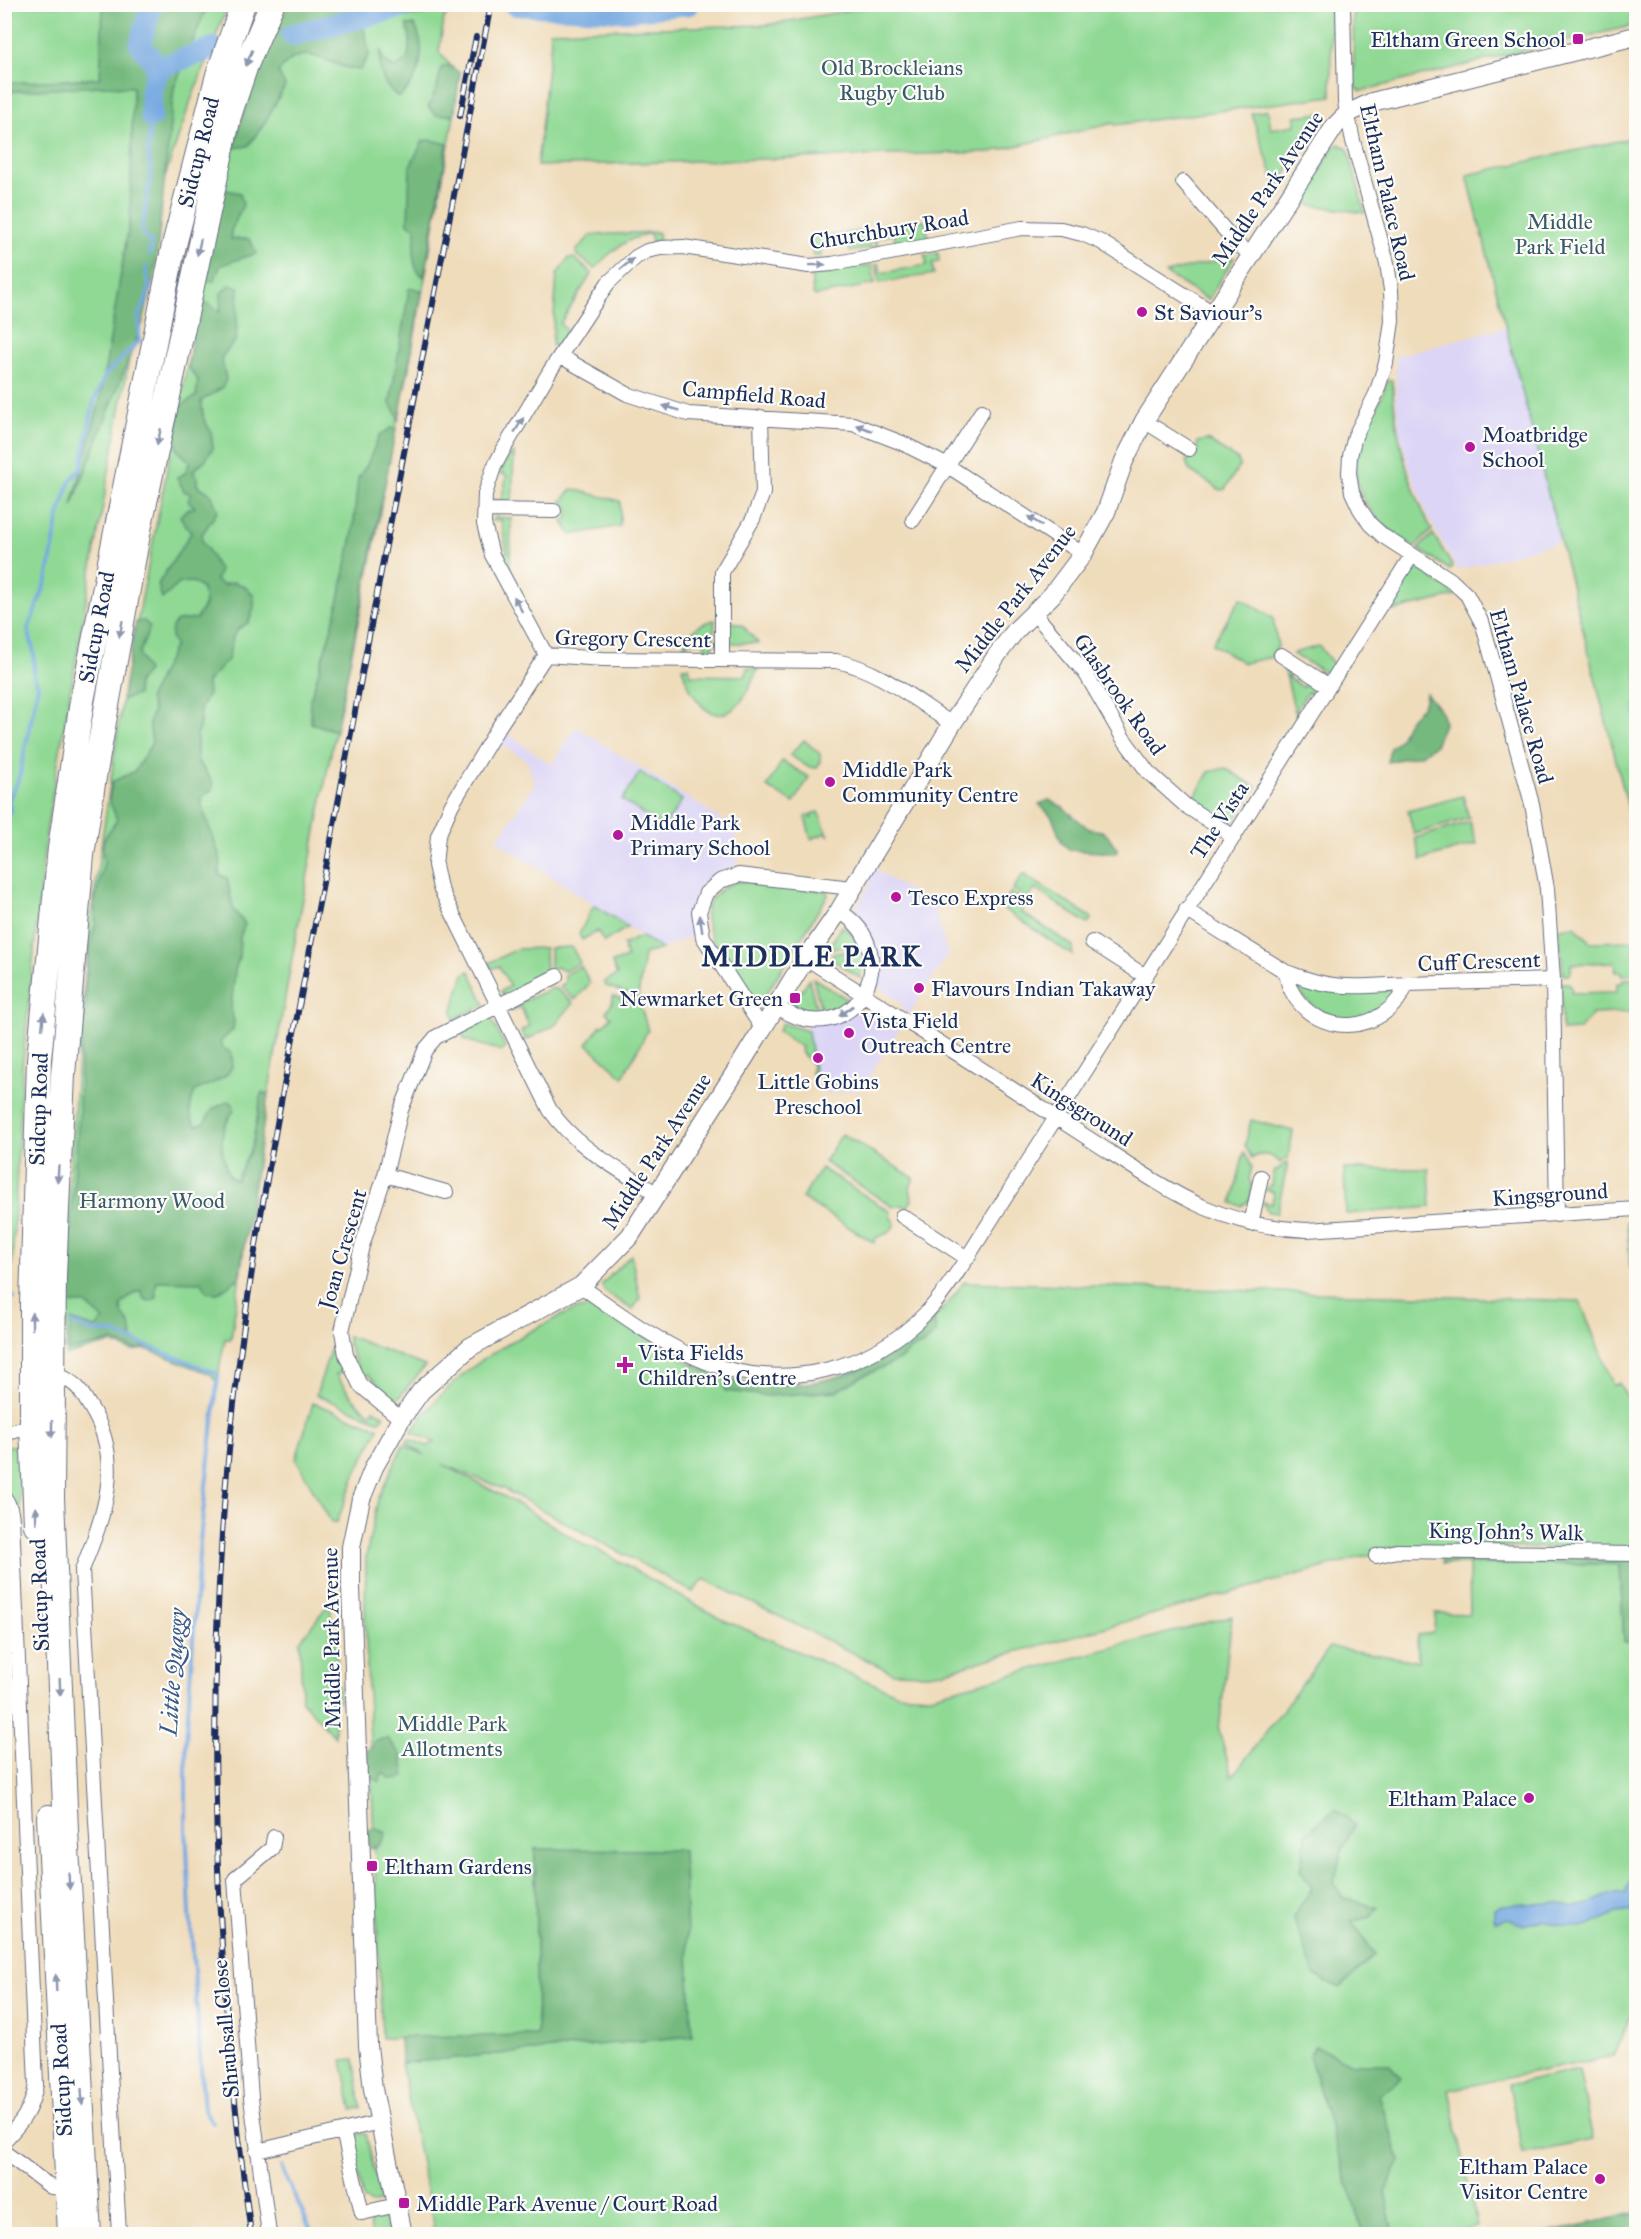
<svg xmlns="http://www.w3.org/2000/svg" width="1641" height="2239" viewBox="0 0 1641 2239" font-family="'IM FELL Great Primer',serif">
<rect width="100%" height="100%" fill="#fdfcf7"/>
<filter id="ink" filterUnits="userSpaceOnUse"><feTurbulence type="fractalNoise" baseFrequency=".0167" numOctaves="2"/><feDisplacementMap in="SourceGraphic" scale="12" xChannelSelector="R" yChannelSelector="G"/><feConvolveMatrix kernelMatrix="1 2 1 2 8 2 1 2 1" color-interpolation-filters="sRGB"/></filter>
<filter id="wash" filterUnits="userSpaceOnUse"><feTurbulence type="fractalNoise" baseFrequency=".008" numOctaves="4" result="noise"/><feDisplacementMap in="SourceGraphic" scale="24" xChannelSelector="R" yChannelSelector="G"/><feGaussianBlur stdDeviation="1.35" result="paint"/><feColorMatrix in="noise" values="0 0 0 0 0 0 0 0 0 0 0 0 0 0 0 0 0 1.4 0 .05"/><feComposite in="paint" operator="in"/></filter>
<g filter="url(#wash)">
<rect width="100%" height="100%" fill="#efdcbb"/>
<path fill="#dcd5f6" d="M1506,327L1560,541L1458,570L1426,513L1408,463L1400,432L1396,398V356Z
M576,727L735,828L737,867L723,869L715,873L701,885L696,894L692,913L696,934L662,949L497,841L535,784L527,761L501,744L508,733L551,765Z
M873,868L934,907L947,953L943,963L908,1015L905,1013L901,1002L873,983L853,916L854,911L870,884L868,874Z
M859,1010L884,1027L894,1025L900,1028L861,1089L828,1094L823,1082L816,1076L806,1024Z"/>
<path fill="#90d994" stroke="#568479" stroke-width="1.5" d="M885,4L1331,5V96L1115,125L1114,123L990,152L537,166L551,39L549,31L767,25Z
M5,5H228L190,103L158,197L90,578L46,832L22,1070L12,1267L5,1265Z
M288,5H471L470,9H452L444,18L439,52L455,71V110L408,373L386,472L377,532L327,772L294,947L256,1164L231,1339H225L220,1364L218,1385L211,1374L146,1349L132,1351L111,1343L66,1355L69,1180L80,1031L90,922L123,695L225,173L249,94Z
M1353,5H1636V25L1518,52L1361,91L1354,85Z
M1268,110L1271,129L1296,125L1295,116L1324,113L1277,188L1251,113Z
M1636,137V839L1467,175Z
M1339,144L1348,149L1365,213L1298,203L1334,147Z
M923,220L925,222L929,238L896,244L894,234L876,238L877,247L875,248L874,230Z
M866,230L868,233L871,248L850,252L848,243L820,247L821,256H813L811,239Z
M650,233C628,238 609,252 595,269L576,254V251L591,235L656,232L658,233L659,240L652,242Z
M938,253L939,262L932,263L934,274L880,283L879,281L876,265L879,264L881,273L927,265L925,255Z
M1233,257L1234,258L1208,300L1165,273Z
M569,258H574L592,273L560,324L567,330L557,348L552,345L557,274Z
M872,265L875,284L815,296L813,294L811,274Z
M1388,380H1392C1395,433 1407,483 1432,530L1415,547C1377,524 1343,492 1360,443C1368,421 1381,402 1388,380Z
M1207,440L1238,460L1240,465L1225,489L1220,490L1189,470L1186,461C1195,457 1199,453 1197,442Z
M514,453L512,504L495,503L493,500L501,501L507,476L500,473L508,457Z
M572,489L620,501V526L571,535L563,522L568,517L569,509L562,501Z
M494,517L511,518L510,571L501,554L507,552L501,520L492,521Z
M1433,534L1453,567L1450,570L1418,549Z
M1419,569L1455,594V596L1384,613L1413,570Z
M1241,598L1273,618L1278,647L1273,653L1272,657L1244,663L1212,644Z
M715,620L713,648L705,650V642L687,641V650H683C684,635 700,622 715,620Z
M729,621L742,625L758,643H729Z
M1319,646L1334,665L1328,674L1293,654L1294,653Z
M682,667H689L691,675L746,676L747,668L758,669C752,680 747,696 738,705C709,733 688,690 682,667Z
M1284,668L1293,671L1288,678L1303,687L1308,681L1318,689L1314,695L1308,692L1296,710L1301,715L1299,720L1297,719Z
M804,740L820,754V762L817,768L808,767L790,755Z
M782,761L809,777L794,803L767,787Z
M1225,768L1256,787L1231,826L1191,803L1209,772Z
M640,772L682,800L664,828L622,800Z
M1463,796L1469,818L1414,834L1408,811Z
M818,812L829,836L826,833L811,839L805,817L808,815L810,818H812L811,814Z
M1470,822L1477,844L1421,860L1415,838Z
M1023,874L1092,918L1088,924L1035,889L1028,899L1013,889Z
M737,881L827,891L828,895L758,1007L754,1009C744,993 735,977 725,962C704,927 691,900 737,881Z
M1011,892L1026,902L1021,912L1073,946L1072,955L1001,907Z
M594,905L628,927L604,942L598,931L582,940L579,934Z
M842,926L851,933L857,944L832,949L831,944Z
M1575,926L1590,942L1634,941L1636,974L1622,975V972H1616L1615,962L1571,964V972L1568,975H1563L1559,928Z
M641,936L662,949L644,954L638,998L648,1030L623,1077L587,1044L601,1025L603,1026L611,1017L606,1012L612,1003L613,996L634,1003L636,997L606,986L604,982L617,975L612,963L627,958L623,945Z
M572,947L580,963L564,971L557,967L550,969V948Z
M545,948L546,978L504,998L501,991L510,986L499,966L491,969L489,963L517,949Z
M859,949L862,967L860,978L833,960L832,954Z
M581,966L590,983L575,1000L560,987L565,982V974Z
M470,971L485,1005L455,1019L452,1012L464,974Z
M813,978L847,999L840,1005L824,1011L821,1009Z
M809,979L817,1011H807L792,1005Z
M1623,979H1636V1012L1593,1014L1578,1030L1562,1031L1561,983H1568L1571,986L1572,993L1617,992V983H1622Z
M1294,982L1397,990V993C1391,999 1384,1007 1376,1011C1344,1031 1309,1012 1294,982Z
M552,988L558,990L573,1003L554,1026L526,1040L521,1031L529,1026L521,1007L512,1011L511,1007Z
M490,1016L506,1048L502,1051L465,1040L461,1031Z
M782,1023L808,1031L815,1076L811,1074L812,1064L800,1051L801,1047L778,1032Z
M1251,1120L1293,1131L1288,1158L1280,1163C1272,1154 1263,1152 1252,1158L1245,1146Z
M842,1134L914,1178L910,1187L912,1200L907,1207L901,1205L893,1207L824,1162Z
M1244,1152L1252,1167L1249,1179L1252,1185L1249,1201L1241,1206L1232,1203Z
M1288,1162L1277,1213L1268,1212L1263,1202L1272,1204L1274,1192L1265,1190L1272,1184L1274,1172Z
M821,1168L891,1212L890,1216L895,1224L890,1232L876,1238L874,1243L802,1198Z
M1344,1169H1429L1431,1207L1346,1214Z
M1636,1221V1280L1630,1267L1627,1222Z
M631,1255L640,1298L633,1310L605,1292L601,1285Z
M964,1282L1580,1301L1613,1385L1619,1383L1636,1415V1548L1398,1547L946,1671L928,1674L893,1673L704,1579L693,1592L504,1489L442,1464L509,1499L586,1546L595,1548L721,1619L898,1694L930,1696L1232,1616L1219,1730L1232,1777L1330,1647L1418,1661L1417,1635L1434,1633L1435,1613L1470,1614L1469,1564H1620L1624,1642L1636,1641V2005L1613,2056L1449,2090L1477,2226L1444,2234H435L401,2063L692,2036L535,1849L537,2035L382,2038L365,1616L366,1557L378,1499L403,1445L425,1455L406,1443L409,1439L428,1446L435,1442L411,1432C446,1381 488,1352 543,1325C563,1315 574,1306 598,1308C608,1308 620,1320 629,1325C653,1341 677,1356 703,1370C713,1375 726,1377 737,1380C825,1401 916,1354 964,1282Z
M335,1335V1347L344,1372L336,1374C346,1390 356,1404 371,1414L374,1409L384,1416L380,1421L316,1395Z
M348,1336L425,1366L392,1406L381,1398L386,1392L368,1374L362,1378L348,1344Z
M313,1403L379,1428L356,1473L337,1522H331L296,1459Z
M19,1445L20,1511L5,1490L4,1447Z
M330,1602L332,1635H336L338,1701L334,1703L335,1737L302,1701L300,1641Z
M354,2059L361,2108L352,2109L342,2060Z
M1579,2070L1593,2140L1523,2154L1509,2085Z
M356,2134H366L381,2201L372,2204L363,2199L351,2141Z
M385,2217L388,2234H372L369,2220Z"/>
<path fill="#74b97e" stroke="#48746e" stroke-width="1.5" d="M208,4L174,88L155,273L143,322L72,506L100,400L130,218L133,87L101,86L5,92V83L100,78L103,5Z
M288,5H351C364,16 366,38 369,55L360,70C337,70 313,46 292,59C287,62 282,68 278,72L285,86L264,124L248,146L233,148L256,72Z
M381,5H437L426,14L397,17Z
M406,25H415C427,51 421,79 399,97C382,87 377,68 381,50L383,60L395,68L407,60C410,47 412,37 406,25Z
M448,65L460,73L454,115H436L428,107L437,88L441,68Z
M431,140L448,144L424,277C408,266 415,246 416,229L408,223L410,166L423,141Z
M221,189L240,193L243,205L231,231V239H249L257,253L221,265L214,281L203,280Z
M229,285L239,287L236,340L221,358L226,379L223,387L201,401L204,420L211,432L213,448L206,459L193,471L197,478V485L211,494L218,511L202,534V542C211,551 211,560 220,570L216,581L223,585L233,582L244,586L254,596V608L249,622L238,629L233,637L228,660L207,682L208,694L200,710V723L197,736V760L212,781L213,789L205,794L200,801L219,854L221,862L219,874L227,878L233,909L245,924L240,937L239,957L235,971L231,1009L234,1022L233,1030L220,1042L223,1048L231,1053C239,1078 212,1082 195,1091C190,1104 187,1114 196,1126L204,1123L213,1109L228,1101L233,1104L234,1110C217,1135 220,1149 229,1176L236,1180L252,1146L262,1092L268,1095L239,1278L218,1293L207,1292L202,1282L157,1281L155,1290L157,1298L150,1301L144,1299L141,1291L134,1293L121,1305L122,1314L130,1324L132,1338L146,1349H133L112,1341L68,1351L71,1320L95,1328L104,1320L86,1304H69V1242L79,1115L81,1041L86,1003L85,987L92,936L96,923L94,905L104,862L102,848L104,839L117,820L109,799L112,782L135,771L152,743L149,722L153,711L149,698L175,645L171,637L172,627L177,621L196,619L205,604L202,589L193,582L180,583L162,599L158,584L191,533L180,516L187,509L195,507L188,501L191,493L185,492L177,478L185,473L190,462L177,450L176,432L181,406L196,396L198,380L188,367L192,336L202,305L207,303L220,312L221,293Z
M413,288L422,291L399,419L390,403L409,289Z
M391,428L396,429L336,731L311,723L310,700L336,613L353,532L358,478L367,465L379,436Z
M144,621L150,627L139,654L147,671L138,682L137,695L122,700L136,622Z
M1426,693L1442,713L1444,724L1435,745L1420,755L1387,762L1390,748C1404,737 1399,739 1406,725C1413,710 1425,712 1426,693Z
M1049,800L1062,807L1089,829L1102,831L1109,837L1117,849L1116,853L1070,850L1062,843L1052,817L1039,804Z
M934,1320L936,1333L924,1344L912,1349L899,1360L861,1377L837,1391L768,1396L725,1391L724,1385C740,1377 757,1385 774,1384C793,1384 812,1384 830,1379C867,1370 907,1347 934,1320Z
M1441,1556L1636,1557V1641L1624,1642L1620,1564H1442Z
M387,1738L401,1754L405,1777L391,1779L384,1774L381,1776L380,1781H377L367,1772V1750L372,1749L374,1741Z
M1335,1809L1355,1824L1341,1853L1334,1883L1344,1898L1378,1908L1371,1917L1351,1921L1375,1954L1340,1988L1315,1976L1293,1917L1312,1888L1300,1870L1307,1833Z
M375,1828L386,1833C383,1841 379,1850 368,1847V1830Z
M535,1849L683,1850L692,2036L401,2063L400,2037L537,2035Z
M1315,2046L1352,2064H1389L1401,2078L1379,2095L1400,2161L1385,2191L1394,2234H1363L1309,2055Z
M1636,2213V2234H1543L1631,2214Z"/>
<path fill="#74a8e1" stroke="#486ca0" stroke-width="1.5" d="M1636,1867L1635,1911L1616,1913L1593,1924L1580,1927L1566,1926L1543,1920L1524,1925L1507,1919L1497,1922L1494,1919V1909L1502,1905L1557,1903L1573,1907L1590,1904L1609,1894H1625Z"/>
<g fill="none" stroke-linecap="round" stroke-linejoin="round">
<path stroke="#74a8e1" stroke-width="4" d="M150,254L151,241L145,238L142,230L151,176L148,152L151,117
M4,839L6,837L7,818L11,810L8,801L19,778L38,686L34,676V653L28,629L47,580L59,515L70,481L81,469L94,401L106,374L139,341V313L145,303L150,285L146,273L147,267
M4,1288L14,1298
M72,1323L89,1331L114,1333L216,1373L218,1376L200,1541L186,1740V1828L190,1913L204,2110L213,2123
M281,2166C290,2189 303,2211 312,2234"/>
<path stroke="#74a8e1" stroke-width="22" d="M152,4L140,44L158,68
M515,5L624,11L689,4
M292,35L413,4
M158,68L213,48
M151,117V89L158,68"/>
</g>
</g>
<g filter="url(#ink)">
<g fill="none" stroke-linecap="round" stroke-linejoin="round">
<g stroke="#656c7f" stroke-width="16">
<path id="street" d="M1343,4L1345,102L1353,141L1387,263L1391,290L1392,321L1386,363L1376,394L1355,436L1350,456L1349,473L1352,492L1360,509L1370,524L1383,536L1451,580L1467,595L1483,625L1532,804L1547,889L1553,980L1557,1215
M1183,182L1237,244L1250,254
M560,356L627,394L688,414L853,424L902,443L948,466L1083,554
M1144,421L1189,449
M484,510L554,511
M913,520L982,411
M1034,613L1086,674L1123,738L1148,772L1186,806L1234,837
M546,655L492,555L484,524L485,494L494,467L502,452L550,371L608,283L636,257L647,251L661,248L683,247L809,266L832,264L1022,228L1061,229L1082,234L1101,242L1213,313
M1281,655L1329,686
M722,660V572L753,519L763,493L761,417
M1186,910L1286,972C1298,976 1310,981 1322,983C1349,989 1380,985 1407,984
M1092,942L1145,976
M806,958C873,1001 940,1042 1006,1085C1040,1107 1074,1129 1108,1151C1177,1196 1223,1227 1307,1230L1636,1209
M1286,972C1287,978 1288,985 1291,990C1316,1040 1386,1035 1407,984L1553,980
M776,1006C853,1059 910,953 839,911
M762,1028L703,937L699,912L706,893L720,881L739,875L852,888
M385,1175L446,1192
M657,1194C619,1169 576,1148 550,1110L440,888L435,865L438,836L451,806L496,731L546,655L603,659L836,661C879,669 916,701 952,724
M902,1216L967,1258
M1251,1224L1261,1177
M581,1286C620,1314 662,1345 706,1362C783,1392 869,1371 926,1313C942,1297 954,1277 967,1258L1412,555
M52,1370C60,1376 72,1381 78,1388C83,1394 87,1402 91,1408C125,1463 104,1515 82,1570L119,2234
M401,1419L360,1385L346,1355L342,1331L362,1246L385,1175L401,1110L425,1050L436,1037L557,976
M4,1434L32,1426
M4,1497C14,1509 12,1527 13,1541L36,2085C31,2111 22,2122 4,2141
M1376,1556L1397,1551L1636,1554
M343,2131L362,2213L397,2205
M257,2151L380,2122
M4,2152L51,2187L67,2188
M269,2234L251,2098L235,1879L272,1848L274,1837"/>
</g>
<g stroke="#656c7f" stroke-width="20">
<path id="secondary" d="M403,2234L373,2089L368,2046L351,1588V1547L361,1499L374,1467L401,1419L421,1391L470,1347L581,1286L630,1236L745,1057L799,969L839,911L952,724L997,655L1016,630L1052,595L1083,554L1106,512L1124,461L1144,421L1335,126L1347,114L1372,102L1636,36"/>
</g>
<g stroke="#656c7f" stroke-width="26">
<path id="highway" d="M36,1525L32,1426V1305L39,1059L60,848L82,701L173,249L218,75L243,4
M49,1817L70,2234
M89,2234L66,1831L52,1498L54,1275L63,1075L82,855L94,777L138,534L229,116L246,65L272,4"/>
</g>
<use href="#street" stroke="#fff" stroke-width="14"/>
<use href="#secondary" stroke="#fff" stroke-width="18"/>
<use href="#highway" stroke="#fff" stroke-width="24"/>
<g stroke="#1b2f5e" stroke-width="6">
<path id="rail" d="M460,116L476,37
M251,2234C219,2002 206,1768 222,1534C237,1307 284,1085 327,862C346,762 364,661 383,561C418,375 456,190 491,4"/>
</g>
<use href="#rail" stroke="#fdfcf7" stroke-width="4" stroke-dasharray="11" stroke-linecap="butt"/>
</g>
<defs><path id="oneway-solid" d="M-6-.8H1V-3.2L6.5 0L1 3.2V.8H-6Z" transform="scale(1.5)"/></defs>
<g fill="#8d97ae">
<use href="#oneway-solid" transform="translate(249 58) rotate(112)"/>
<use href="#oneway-solid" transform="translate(199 247) rotate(102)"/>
<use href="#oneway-solid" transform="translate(627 264) rotate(-39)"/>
<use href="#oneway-solid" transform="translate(817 265) rotate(-1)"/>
<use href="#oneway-solid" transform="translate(671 408) rotate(-163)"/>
<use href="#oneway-solid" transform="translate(519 425) rotate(-58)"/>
<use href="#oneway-solid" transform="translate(864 428) rotate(-159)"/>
<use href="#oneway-solid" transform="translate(159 437) rotate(102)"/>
<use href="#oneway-solid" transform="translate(1035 521) rotate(-148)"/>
<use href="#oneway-solid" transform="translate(518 604) rotate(-118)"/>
<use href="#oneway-solid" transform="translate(121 629) rotate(100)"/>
<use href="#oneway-solid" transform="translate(701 924) rotate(-99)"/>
<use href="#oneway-solid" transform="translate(846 1011) rotate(145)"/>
<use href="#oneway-solid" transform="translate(43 1021) rotate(-84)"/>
<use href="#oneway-solid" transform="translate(58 1174) rotate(93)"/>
<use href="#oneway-solid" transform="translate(32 1321) rotate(-91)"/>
<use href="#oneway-solid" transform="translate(52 1429) rotate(90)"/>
<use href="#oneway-solid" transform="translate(36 1515) rotate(-92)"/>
<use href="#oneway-solid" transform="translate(60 1687) rotate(88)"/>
<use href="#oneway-solid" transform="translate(69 1881) rotate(87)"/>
<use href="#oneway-solid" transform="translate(56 1983) rotate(-92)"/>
<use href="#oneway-solid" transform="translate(82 2097) rotate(87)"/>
</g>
</g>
<g fill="#b5179e" stroke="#fdfcf7" stroke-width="2">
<rect x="1572" y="33" width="12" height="12" rx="3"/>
<circle cx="1142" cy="312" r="6"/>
<circle cx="1470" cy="447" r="6"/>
<circle cx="830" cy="782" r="6"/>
<circle cx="618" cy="835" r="6"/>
<circle cx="896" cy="897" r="6"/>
<circle cx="919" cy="988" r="6"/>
<rect x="789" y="992" width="12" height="12" rx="3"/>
<circle cx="849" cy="1033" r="6"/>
<circle cx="818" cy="1058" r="6"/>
<path d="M622 1356h6v6h6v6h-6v6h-6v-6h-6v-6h6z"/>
<circle cx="1529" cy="1798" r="6"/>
<rect x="366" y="1860" width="12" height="12" rx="3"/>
<circle cx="1600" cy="2179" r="6"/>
<rect x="398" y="2197" width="12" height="12" rx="3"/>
</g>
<g text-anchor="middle" stroke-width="4.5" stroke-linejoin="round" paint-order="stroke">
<g font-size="22" fill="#1b2f5e" stroke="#fdfcf7" text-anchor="start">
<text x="1566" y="47" text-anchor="end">Eltham Green School</text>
<text x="1154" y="320">St Saviour's</text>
<text x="1482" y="442">Moatbridge<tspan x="1482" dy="25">School</tspan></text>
<text x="842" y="777">Middle Park<tspan x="842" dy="25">Community Centre</tspan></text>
<text x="630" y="830">Middle Park<tspan x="630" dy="25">Primary School</tspan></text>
<text x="908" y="905">Tesco Express</text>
<text x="931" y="996">Flavours Indian Takaway</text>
<text x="783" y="1006" text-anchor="end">Newmarket Green</text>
<text x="861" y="1028">Vista Field<tspan x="861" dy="25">Outreach Centre</tspan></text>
<text x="818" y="1089" text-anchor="middle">Little Gobins<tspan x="818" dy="25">Preschool</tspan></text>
<text x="638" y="1360">Vista Fields<tspan x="638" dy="25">Children’s Centre</tspan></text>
<text x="1517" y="1806" text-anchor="end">Eltham Palace</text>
<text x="384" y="1874">Eltham Gardens</text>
<text x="1588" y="2174" text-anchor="end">Eltham Palace<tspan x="1588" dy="25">Visitor Centre</tspan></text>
<text x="416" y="2211">Middle Park Avenue / Court Road</text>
</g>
<g font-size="22" fill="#385a6c" stroke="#fdfcf7">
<text x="892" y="75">Old Brockleians<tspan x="892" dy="25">Rugby Club</tspan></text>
<text x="1560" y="229">Middle<tspan x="1560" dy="25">Park Field</tspan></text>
<text x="152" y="1208">Harmony Wood</text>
<text x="452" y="1731">Middle Park<tspan x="452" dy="25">Allotments</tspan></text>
</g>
<g font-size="22" fill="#1b2f5e" stroke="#fdfcf7">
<text transform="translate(198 152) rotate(-76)" y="8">Sidcup Road</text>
<text transform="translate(1267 188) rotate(-56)" y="8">Middle Park Avenue</text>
<text transform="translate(1388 192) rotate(77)" y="8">Eltham Palace Road</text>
<text transform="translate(889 229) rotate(-9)" y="8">Churchbury Road</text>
<text transform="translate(754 394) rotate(5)" y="8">Campfield Road</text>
<text transform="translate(1015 598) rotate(-52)" y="8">Middle Park Avenue</text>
<text transform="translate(96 627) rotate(-79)" y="8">Sidcup Road</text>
<text transform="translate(633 638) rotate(1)" y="8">Gregory Crescent</text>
<text transform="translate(1120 694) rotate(55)" y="8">Glasbrook Road</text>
<text transform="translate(1522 696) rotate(74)" y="8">Eltham Palace Road</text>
<text transform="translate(1219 820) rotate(-57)" y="8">The Vista</text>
<text transform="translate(1479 961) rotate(-2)" y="8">Cuff Crescent</text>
<text transform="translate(38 1109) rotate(-88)" y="8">Sidcup Road</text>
<text transform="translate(1082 1109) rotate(33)" y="8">Kingsground</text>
<text transform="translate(656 1151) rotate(-57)" y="8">Middle Park Avenue</text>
<text transform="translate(1550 1194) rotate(-4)" y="8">Kingsground</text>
<text transform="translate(342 1249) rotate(-74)" y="8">Joan Crescent</text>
<text transform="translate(1506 1531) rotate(1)" y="8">King John's Walk</text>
<text transform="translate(39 1595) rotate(-92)" y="8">Sidcup Road</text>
<text transform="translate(331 1638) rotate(-91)" y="8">Middle Park Avenue</text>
<text transform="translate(225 2029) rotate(-95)" y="8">Shrubsall Close</text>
<text transform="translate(61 2080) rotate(-93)" y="8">Sidcup Road</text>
</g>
<g font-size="24" font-style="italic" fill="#3a598c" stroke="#fdfcf7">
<text transform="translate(173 1672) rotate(-86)" y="8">Little Quaggy</text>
</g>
<g font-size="28" font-weight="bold" letter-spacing="1.5" fill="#1b2f5e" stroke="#fdfcf7">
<text x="812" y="966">MIDDLE PARK</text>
</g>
</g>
<rect width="1641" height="2239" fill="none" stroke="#fdfcf7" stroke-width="24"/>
</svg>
